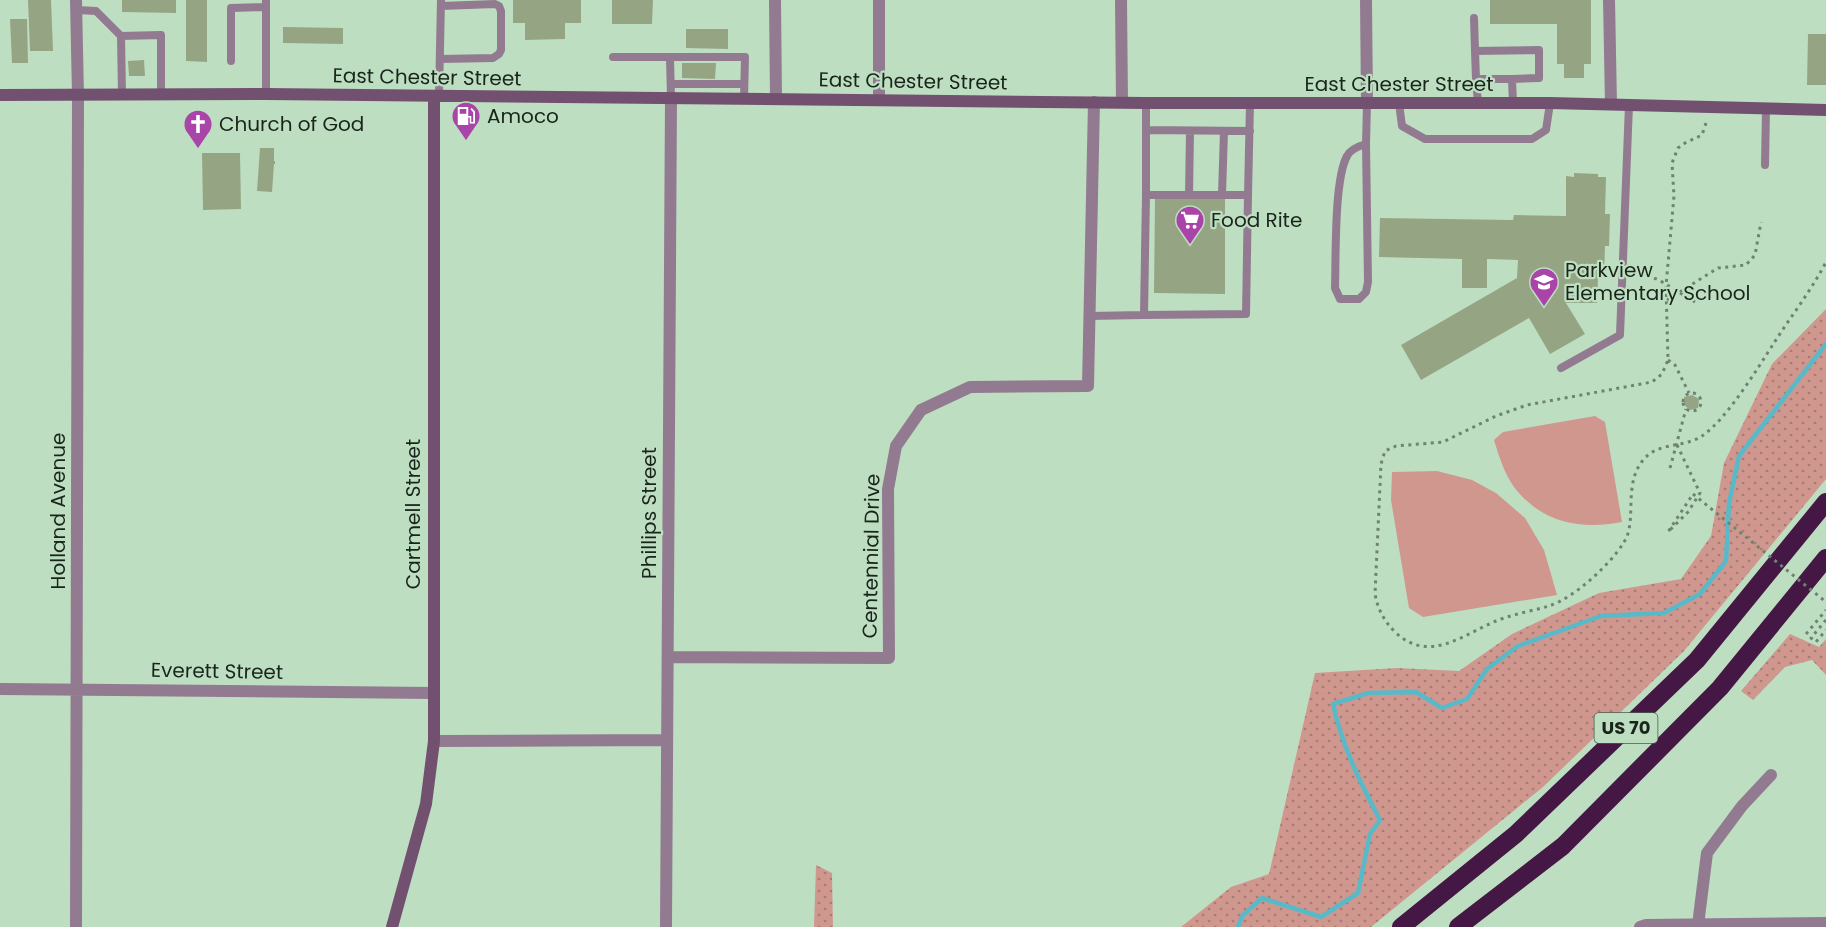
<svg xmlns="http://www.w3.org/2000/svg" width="1826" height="927" viewBox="0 0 1826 927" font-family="Poppins,sans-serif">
<defs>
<pattern id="grass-dots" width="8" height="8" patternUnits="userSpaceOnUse" patternTransform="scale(1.5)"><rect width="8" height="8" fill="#d0978f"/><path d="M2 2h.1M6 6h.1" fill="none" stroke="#a87b74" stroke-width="1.8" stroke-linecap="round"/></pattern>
</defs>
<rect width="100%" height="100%" fill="#bedec2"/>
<path fill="url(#grass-dots)" d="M1826,309V479L1684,651L1543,787L1371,927H1181L1231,887L1269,874L1315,673L1397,668L1459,671L1512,634L1599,593L1681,579L1711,536L1724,463L1772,364Z
M1790,634L1819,647L1826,639V675L1812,660L1785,667L1753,700L1741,691Z
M816,865L832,873L833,927H814Z"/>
<path fill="#d0978f" d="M1595,416L1605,422L1622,522C1580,530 1542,523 1514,487C1504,473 1499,456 1494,440L1503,432Z
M1437,471L1472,480L1496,493L1525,518L1544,550L1557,595L1423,617L1409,608L1391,500L1392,472Z"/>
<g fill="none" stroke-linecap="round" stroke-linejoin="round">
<path stroke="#58bac9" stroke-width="4.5" d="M1238,927L1242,916L1262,898L1321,917L1358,893L1370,834L1380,820C1360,782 1342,746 1333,704L1368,693L1416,692L1442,708L1467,699L1487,669L1518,646L1601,616L1664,613L1700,594L1726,561L1729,503L1739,456L1826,344"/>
</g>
<path fill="#95a583" d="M28,0H51L53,51H30Z
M122,0H176V13L122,12Z
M186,0H207V62L186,61Z
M513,0H581V23H565V39L525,40V23H513Z
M612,0H653L652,24H612Z
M1490,0H1591V64H1584V78H1564V64H1557V24H1490Z
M10,19H27L28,63H12Z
M283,27L343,28V44L283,43Z
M686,29H728V49L686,48Z
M1808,34H1826V85H1807Z
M144,60L145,76H129L128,61Z
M682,63H716L715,79L682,78Z
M260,148H274V161H275V164H274L272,192L257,191Z
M202,153H240L241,209L203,210Z
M1574,173L1598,174V177H1606L1605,214H1610L1609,246H1605L1604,278H1598L1597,303H1566L1585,334L1550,354L1529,318L1421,380L1401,345L1517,278L1518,260L1487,259V288H1462V259L1379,257L1380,218L1513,220L1514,215L1566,216V176L1574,177Z
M1155,199H1225V294L1154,293Z
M1692,395L1699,399L1698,408L1690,410L1684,405V397Z"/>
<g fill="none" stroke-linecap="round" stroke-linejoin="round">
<path stroke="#6e8471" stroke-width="3" stroke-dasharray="3 4.5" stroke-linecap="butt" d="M1706,123L1702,135L1685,143L1678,148L1672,163L1674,196L1666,286L1668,360L1662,374L1652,382L1527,405L1496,416L1443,442L1396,446L1385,451L1381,464L1375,594C1378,610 1384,621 1396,633C1430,664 1464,634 1496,621C1513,614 1532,611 1549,606C1574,598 1611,564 1624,542C1638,521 1622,484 1644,459C1658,442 1684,448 1702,436C1727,419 1757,369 1774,343C1791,316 1811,291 1826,262
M1633,270L1659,280L1695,302
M1667,300L1718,268L1746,265L1755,255L1761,222
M1668,360L1675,365L1689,393
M1683 402a9 9 0 1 1 18 0a9 9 0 1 1-18 0Z
M1677,445L1700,493L1688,512L1668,532L1693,494
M1670,468L1686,409
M1826,620L1811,638L1816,642L1826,630
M1806,634L1826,610"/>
<path stroke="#927b91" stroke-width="8" d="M77,10L96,11L121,36L161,35V95
M1474,18L1475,51
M121,36L122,95
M613,57H745L744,99
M670,57L671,99
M440,59L493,58L499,54L501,50V11L499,6L495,4L441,6
M231,61V8L266,7
M1476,79L1478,103
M1512,79H1476L1475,51L1539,50V78L1512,79L1513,104
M671,84H744
M266,94V0
M439,96L441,0
M1146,103V195H1248L1250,103
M1399,103L1402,126L1425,139H1532L1546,130L1550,103
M1146,130L1250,131
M1366,144C1359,146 1350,150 1347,156C1334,180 1336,257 1335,288L1340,299H1359L1366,292L1368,282L1366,144L1367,103
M1765,165L1766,109
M1189,195L1190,131
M1222,195L1224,131
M1144,315L1246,314L1248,195
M1089,316L1144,315L1146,195
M1561,368L1620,335L1629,105"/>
<path stroke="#927b91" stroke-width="12" d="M775,0L776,99
M879,0V99
M1121,0L1122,102
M1366,0L1367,103
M1609,0L1611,104
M668,657L889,658L888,489L896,446L921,410L970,387L1088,386L1094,102
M0,689L433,693
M434,741L666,740
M1698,925L1707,853L1742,806L1771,775
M76,927L78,96L76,0
M666,927L671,99
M1640,927L1646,925L1826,923"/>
<path stroke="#725170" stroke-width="12" d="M0,95L266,94L1146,103H1550L1826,110
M392,927L426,804L434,741V97"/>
<path stroke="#451744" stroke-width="18" d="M1401,927L1516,834L1697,660L1826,502
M1458,927L1563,846L1720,688L1826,558"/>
<path stroke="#6e8471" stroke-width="3" stroke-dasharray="3 4.5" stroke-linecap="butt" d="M1693,494L1826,602"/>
</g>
<defs>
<g id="fuel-pin" transform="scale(1.5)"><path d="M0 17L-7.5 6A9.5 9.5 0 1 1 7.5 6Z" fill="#a944a8" stroke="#bedec2"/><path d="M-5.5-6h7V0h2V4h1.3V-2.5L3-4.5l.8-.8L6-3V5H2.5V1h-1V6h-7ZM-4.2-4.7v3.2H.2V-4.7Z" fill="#fff"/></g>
<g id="church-pin" transform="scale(1.5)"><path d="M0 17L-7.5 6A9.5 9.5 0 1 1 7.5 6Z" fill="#a944a8" stroke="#bedec2"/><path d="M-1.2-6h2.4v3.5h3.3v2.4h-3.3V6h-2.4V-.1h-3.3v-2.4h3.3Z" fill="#fff"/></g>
<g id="supermarket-pin" transform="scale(1.5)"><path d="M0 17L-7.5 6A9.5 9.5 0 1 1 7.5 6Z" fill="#a944a8" stroke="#bedec2"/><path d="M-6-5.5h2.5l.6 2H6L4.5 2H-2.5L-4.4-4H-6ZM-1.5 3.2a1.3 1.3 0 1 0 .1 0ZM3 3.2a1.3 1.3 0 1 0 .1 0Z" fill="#fff"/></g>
<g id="school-pin" transform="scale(1.5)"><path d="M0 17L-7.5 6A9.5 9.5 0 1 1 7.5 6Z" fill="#a944a8" stroke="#bedec2"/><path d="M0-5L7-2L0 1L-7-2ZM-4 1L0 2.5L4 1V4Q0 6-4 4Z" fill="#fff"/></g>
</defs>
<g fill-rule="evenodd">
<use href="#fuel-pin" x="466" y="116"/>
<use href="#church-pin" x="198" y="124"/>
<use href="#supermarket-pin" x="1190" y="220"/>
<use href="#school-pin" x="1544" y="282"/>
</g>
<g text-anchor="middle" stroke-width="4.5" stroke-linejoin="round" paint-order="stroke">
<rect fill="#bedec2" stroke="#4a5c4c" stroke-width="1.5" x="1594.5" y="713" width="63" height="30" rx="4.5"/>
<g font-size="18" font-weight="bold" fill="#19251a">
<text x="1626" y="734">US 70</text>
</g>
<g font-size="20" fill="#19251a" stroke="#bedec2">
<text transform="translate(427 77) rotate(1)" y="7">East Chester Street</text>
<text transform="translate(913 81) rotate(1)" y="7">East Chester Street</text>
<text x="1399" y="91">East Chester Street</text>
<text transform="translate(58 511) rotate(-90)" y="7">Holland Avenue</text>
<text transform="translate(649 513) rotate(-90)" y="7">Phillips Street</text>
<text transform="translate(413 514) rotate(-90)" y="7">Cartmell Street</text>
<text transform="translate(871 556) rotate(-89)" y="7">Centennial Drive</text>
<text transform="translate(217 671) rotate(1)" y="7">Everett Street</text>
</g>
<g font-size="20" fill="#19251a" stroke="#bedec2" text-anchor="start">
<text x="487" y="123">Amoco</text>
<text x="219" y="131">Church of God</text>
<text x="1211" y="227">Food Rite</text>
<text x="1565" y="277">Parkview<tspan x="1565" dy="23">Elementary School</tspan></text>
</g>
</g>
</svg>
